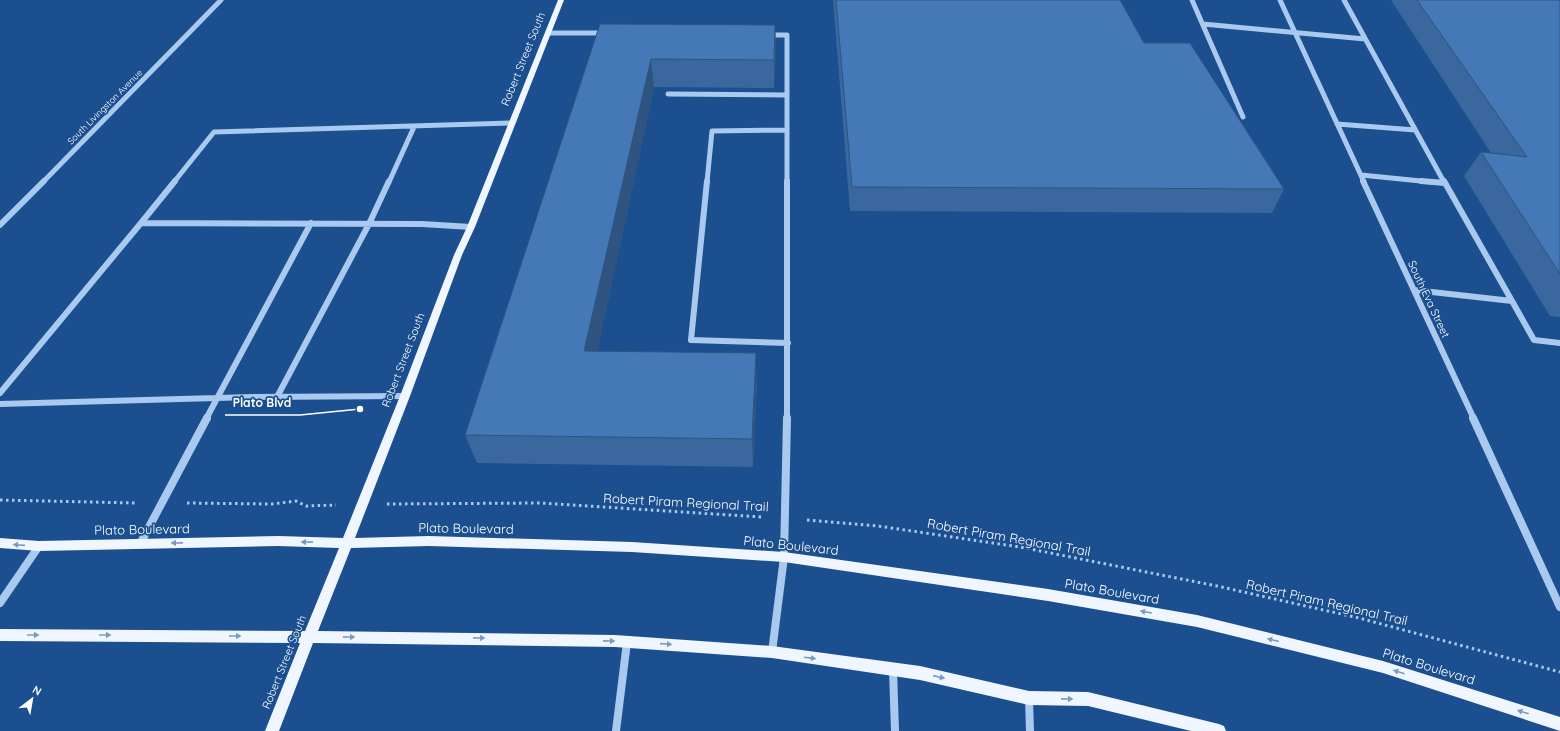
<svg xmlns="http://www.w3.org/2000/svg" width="1560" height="731" viewBox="0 0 1560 731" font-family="Quicksand,sans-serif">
<rect width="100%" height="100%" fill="#1b4f8f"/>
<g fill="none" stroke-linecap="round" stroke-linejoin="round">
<path stroke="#a9c9ee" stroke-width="3" stroke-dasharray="2.5 3.5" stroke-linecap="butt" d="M0,500L136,503
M187,503L272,504L296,501L306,506L336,505
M387,504L540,503L762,517
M807,520L878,526L1020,547L1217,586L1359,618L1560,672"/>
<path stroke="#a9c9ee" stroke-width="5" d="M1192,0L1243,117
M1280,0L1364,182
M1344,0L1444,182
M1203,24L1365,39
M548,33H606
M767,35H787V182
M668,94L787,95
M1337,124L1415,130
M1361,175L1431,182
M43,182L221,0
M174,182L214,132L512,123
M389,182L414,127
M707,182L712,131L787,130"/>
<path stroke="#a9c9ee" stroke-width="6" d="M707,181L691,340L788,343
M1363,181L1474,419
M1421,181L1445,183
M141,223L175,181
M0,225L44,181
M1414,290L1512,301L1444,181
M1512,301L1534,340L1560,343
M0,393L141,223L422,224L471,227
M277,397L369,224L389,181
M0,404L253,397L405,396
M206,419L311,223
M787,419V181"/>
<path stroke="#a9c9ee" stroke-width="8" d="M1473,418L1560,607
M140,544L207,418
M0,603L39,546
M772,652L784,557L787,418
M893,669L895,731
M1029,698L1030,731
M616,731L627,642"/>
<path fill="#f0f6ff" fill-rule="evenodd" d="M558,0H564L475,227L462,255L410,396L355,538L429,536L632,542L784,552L1048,589L1197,615L1383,661L1560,717V731L1383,673L1197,627L1048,601L784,562L632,552L429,546L351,548L318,631L615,635L772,646L920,666L1029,691L1088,692L1219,724L1224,726L1226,731H1191L1088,706L1029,705L920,680L772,658L615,647L313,643L279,731H265L300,643L0,641V629L305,631L339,548L278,546L39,551L0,548V538L39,541L278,536L343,538L400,396L454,255L467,227Z"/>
</g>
<path fill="#3a679d" d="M833,0H1120L1144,43L1284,189L1272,213L850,211Z
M1391,0H1560V317L1550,316L1464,176L1481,152L1491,153Z
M600,24L775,25L776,52L774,88L654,87L597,352L757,382L753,467L477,463L465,435Z"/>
<path fill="#305480" d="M775,25L776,52L774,88V60Z
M651,59L654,87L591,380L584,351Z
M756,353L757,382L753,467L752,439Z"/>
<path fill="#4478b7" stroke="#305480" d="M836,0H1120L1144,43H1190L1284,189L852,187Z
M1417,0H1560V274L1481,152L1527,157Z
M600,24L775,25L774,60L651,59L584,351L756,353L752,439L465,435Z"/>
<defs><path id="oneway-solid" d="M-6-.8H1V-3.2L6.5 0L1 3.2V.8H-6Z"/></defs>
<g fill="#7b9ac1">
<use href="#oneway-solid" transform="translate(307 542) rotate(-179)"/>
<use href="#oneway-solid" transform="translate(177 543) rotate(179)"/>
<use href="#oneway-solid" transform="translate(19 545) rotate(-176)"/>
<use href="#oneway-solid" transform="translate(1146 612) rotate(-170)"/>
<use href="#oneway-solid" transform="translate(33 635)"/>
<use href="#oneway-solid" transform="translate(105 635)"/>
<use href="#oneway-solid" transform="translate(235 636)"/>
<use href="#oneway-solid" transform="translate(349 637) rotate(1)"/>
<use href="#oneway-solid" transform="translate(479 638) rotate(1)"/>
<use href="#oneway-solid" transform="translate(1273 640) rotate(-166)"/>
<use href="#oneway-solid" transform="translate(609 641) rotate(1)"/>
<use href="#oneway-solid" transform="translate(666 644) rotate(4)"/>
<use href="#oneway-solid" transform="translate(810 658) rotate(7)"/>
<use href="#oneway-solid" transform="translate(1399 672) rotate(-162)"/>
<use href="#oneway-solid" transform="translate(939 677) rotate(13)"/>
<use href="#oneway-solid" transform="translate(1067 699) rotate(1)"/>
<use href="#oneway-solid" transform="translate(1523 712) rotate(-162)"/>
</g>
<g text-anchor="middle" stroke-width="3.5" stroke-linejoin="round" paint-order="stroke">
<g font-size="9" fill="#fff" stroke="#1b4f8f">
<text transform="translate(105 107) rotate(-45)" y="3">South Livingston Avenue</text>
</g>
<g font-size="11" fill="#fff" stroke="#1b4f8f">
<text transform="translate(523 59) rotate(-68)" y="4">Robert Street South</text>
<text transform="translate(1429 299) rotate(65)" y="4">South Eva Street</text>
<text transform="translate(403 360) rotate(-69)" y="4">Robert Street South</text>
<text transform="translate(284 662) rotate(-68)" y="4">Robert Street South</text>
</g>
<g font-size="13" fill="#fff" stroke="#1b4f8f">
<text transform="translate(686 502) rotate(3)" y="5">Robert Piram Regional Trail</text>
<text transform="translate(466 528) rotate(1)" y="5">Plato Boulevard</text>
<text transform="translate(142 529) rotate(-1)" y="5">Plato Boulevard</text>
<text transform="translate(1009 537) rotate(10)" y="5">Robert Piram Regional Trail</text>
<text transform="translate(791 545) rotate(6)" y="5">Plato Boulevard</text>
<text transform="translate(1112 591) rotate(10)" y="5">Plato Boulevard</text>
<text transform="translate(1327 602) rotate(13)" y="5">Robert Piram Regional Trail</text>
<text transform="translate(1429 666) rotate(17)" y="5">Plato Boulevard</text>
</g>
</g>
<path fill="none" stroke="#fff" stroke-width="1.5" d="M360 409L300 415H225"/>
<circle fill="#fff" stroke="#1b4f8f" stroke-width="1.5" cx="360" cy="409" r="4"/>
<g font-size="12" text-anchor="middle" font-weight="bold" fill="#fff" stroke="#1b4f8f" stroke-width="3.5" stroke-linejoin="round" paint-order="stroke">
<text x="262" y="407">Plato Blvd</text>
</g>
<g transform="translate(32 699) rotate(31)" stroke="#1b4f8f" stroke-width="3" paint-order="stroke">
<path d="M0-3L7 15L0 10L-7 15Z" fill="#ffffff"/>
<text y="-6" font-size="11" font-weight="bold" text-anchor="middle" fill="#ffffff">N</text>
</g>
</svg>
